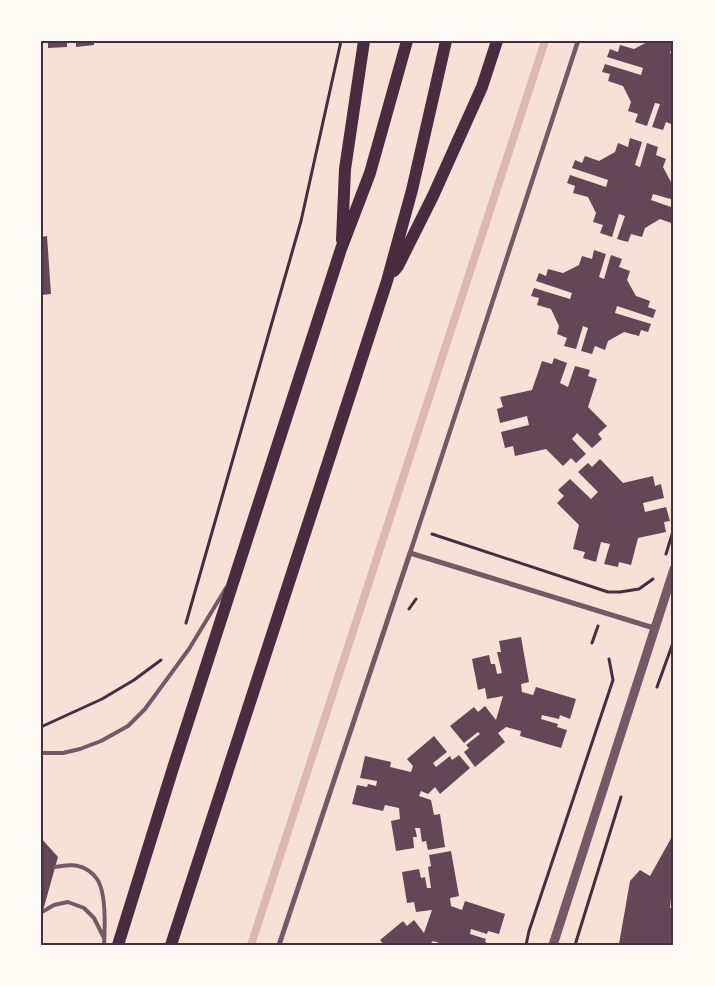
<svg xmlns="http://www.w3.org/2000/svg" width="715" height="986" viewBox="0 0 715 986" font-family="Cabin,sans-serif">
<rect width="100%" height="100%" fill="#f7e1d7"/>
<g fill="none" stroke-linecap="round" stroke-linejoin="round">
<path stroke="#dcb8b0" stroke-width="8" d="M251,945L545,41"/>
</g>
<path fill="#644757" d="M48,41H67V47L48,48Z
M76,41H94V45L76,47Z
M649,41H674L670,53L674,55V125L666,122L663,130L652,127L660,104L655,103L647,126L635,122L638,114L628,111L631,102L623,86L608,81L610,74L602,72L605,64L641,75L643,68L607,57L610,49L618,52L620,45L634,49Z
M630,138L642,142L635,165L640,167L647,143L658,147L656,155L666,159L663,167L672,184H674V200L653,194L651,200L674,208V224L660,219L645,228L642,237L631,234L628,242L617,239L625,216L619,214L612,237L600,233L603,225L593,222L596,213L588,197L573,193L575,186L567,183L570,175L606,187L608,180L572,168L575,160L582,163L585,156L599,161L615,152L618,143L628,147Z
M47,236L51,294L41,295V237Z
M594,250L606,254L599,277L604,279L611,255L622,259L619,267L630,271L627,280L636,296L650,301L648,307L656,310L653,318L617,306L615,313L651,324L648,332L641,330L639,336L624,332L608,341L605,350L595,346L592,354L581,351L588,328L583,326L576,349L564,346L567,338L557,334L559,326L551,309L537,305L539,298L531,296L534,288L570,299L572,293L536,281L539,273L546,276L548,269L563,273L579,265L582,256L592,259Z
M554,358L567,363L560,383L568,387L575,366L590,370L588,376L597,379L588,407L607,426L598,434L602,439L592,448L577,433L572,439L586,454L576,463L571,458L563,466L546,449L515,456L513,446L505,448L501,432L529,425L527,416L500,423L497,409L503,407L500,397L532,390L542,361L552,364Z
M600,459L623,483L653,476L655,486L661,484L664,498L643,503L645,512L666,507L670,521L664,522L666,532L638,538L631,565L619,562L618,567L604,564L610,544L601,542L596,562L583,558L585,552L573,549L579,525L557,503L564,496L558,490L570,479L591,499L598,492L578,472L588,463L592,467Z
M521,637L529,682L521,684L522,692L533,695L536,687L576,699L570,719L560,715L559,719L542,715L541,719L558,724L557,727L567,730L561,748L520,736L521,731L506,727L498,733L505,742L475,767L464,752L469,748L466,745L480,734L478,732L464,743L450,726L474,707L478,712L485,706L496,720L503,696L487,699L485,688L478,690L472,659L489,655L491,664H495L497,674L502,673L497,652H501L499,641Z
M434,736L447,752L433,763L436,767L450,756L452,760L459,755L470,768L440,794L435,787L428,794L421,791L419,796L431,800L434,815L440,814L445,847L428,850L426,841L422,842L420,828H415L417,837H413L414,848L396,851L391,821L400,819L399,808L385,805L383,811L352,804L357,785L367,787L368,784L376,786L377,781L360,778L365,756L391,762L390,767L411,772L413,766L407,759Z
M674,833V893L671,898L670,908H674V945L619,944L630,881L640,870L650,876Z
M41,838L58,857L42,914H41Z
M451,851L459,896L450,898L451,906L462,910L465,901L505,914L499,934L488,931L487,934L471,929L470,934L486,939L485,942L492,945H446L433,941L429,945H407L406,943L404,945H384L380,940L403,921L407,926L414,920L424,933L432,910L416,912L414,902L407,903L402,872L419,869L421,878L425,877L427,888H431L428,867L431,866L429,855Z"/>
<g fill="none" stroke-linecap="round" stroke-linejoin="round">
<path stroke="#4a2c40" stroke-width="3" d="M432,534L608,592H620L639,589L653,579
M666,554L674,528
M409,609L416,599
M186,623L301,221L341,41
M592,643L598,626
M657,687L674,640
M43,726L102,699L134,680L161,660
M526,945L529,931L613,680L609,659
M575,945L621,797"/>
<path stroke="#755966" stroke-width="4" d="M41,753H63L80,749L101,741L128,726L145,709L189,649L226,588
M55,867C62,866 71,864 78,866C85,867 93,873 97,879C106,892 105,928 104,945
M42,912L54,905L68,902L84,908L94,918L103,936"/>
<path stroke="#755966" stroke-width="4.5" d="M410,553L578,41"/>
<path stroke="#755966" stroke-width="5" d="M279,945L410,553L654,628"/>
<path stroke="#755966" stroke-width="9" d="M553,945L674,569"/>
<path stroke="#4a2c40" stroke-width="12" d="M342,240L345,169L364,41
M394,271L398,266L433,196L482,87L497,41
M118,945L173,768L341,249L370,173L407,41
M171,945L387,281L412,190L446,41"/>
</g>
<rect width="715" height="986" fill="none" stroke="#fffaf5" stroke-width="85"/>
<rect x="42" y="42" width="630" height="902" fill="none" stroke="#4a2c40" stroke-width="2"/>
</svg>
